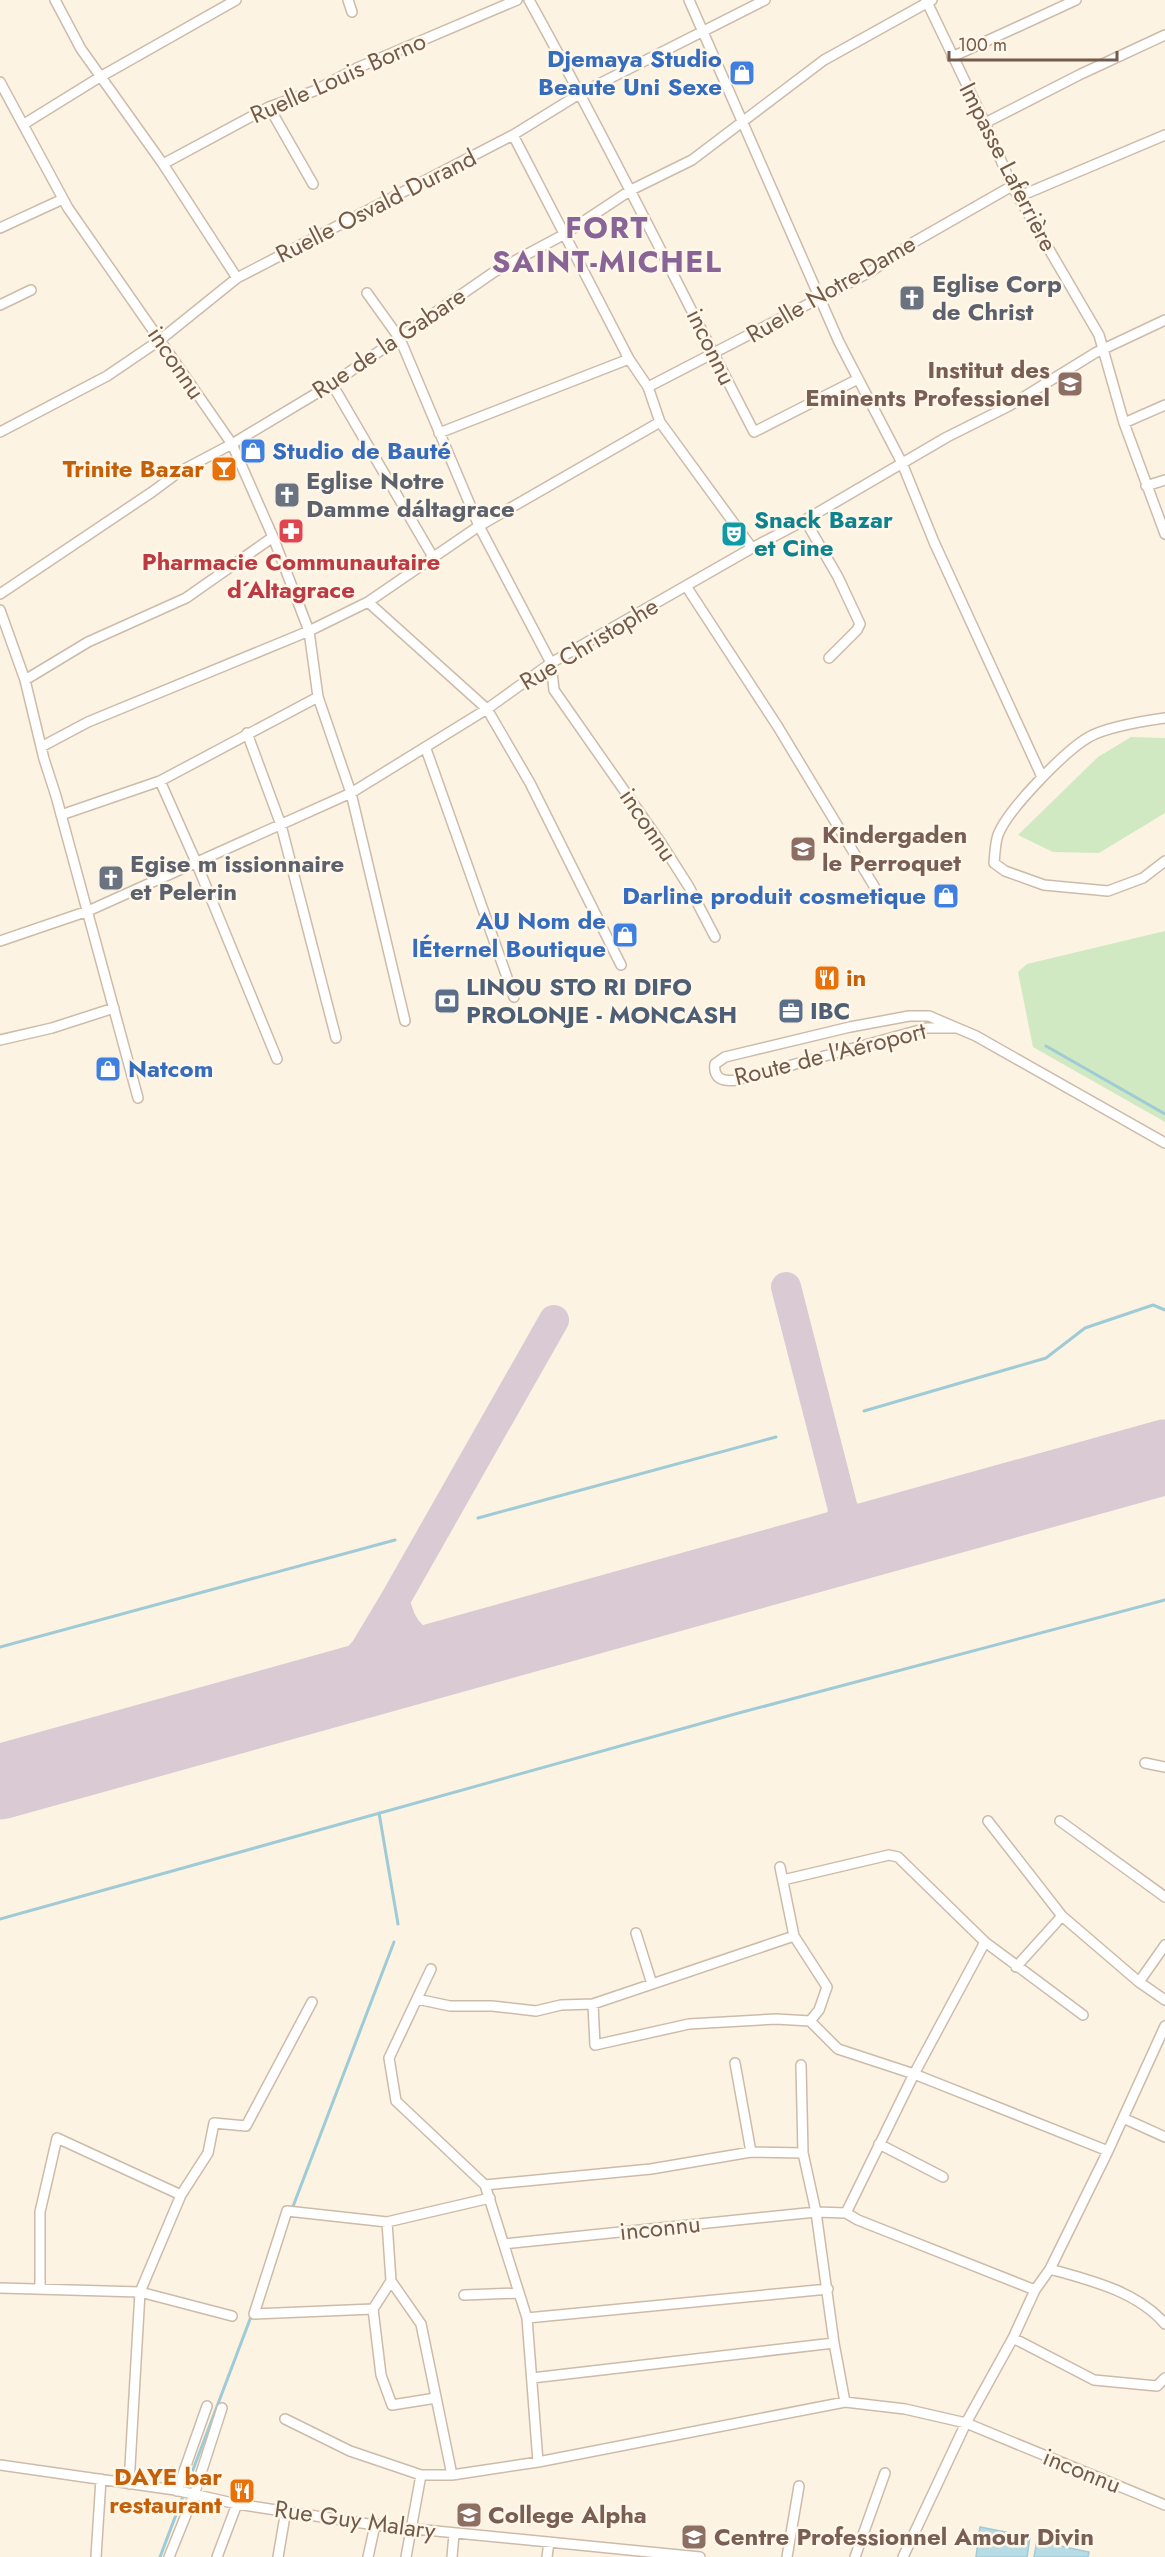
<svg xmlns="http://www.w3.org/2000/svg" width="1165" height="2557" viewBox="0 0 1165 2557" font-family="Jost,sans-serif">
<rect width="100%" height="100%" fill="#fcf3e3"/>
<path fill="#d0e9c2" d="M1131,737L1165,738V813L1099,853L1053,852L1018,835L1098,757Z
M1165,931V1122L1033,1047L1018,972L1027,964Z"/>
<path fill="#b8dce5" stroke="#9ecbd6" stroke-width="1.5" d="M980,2527L1030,2537L1027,2557H976Z
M1037,2541L1089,2552L1088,2557H1034Z"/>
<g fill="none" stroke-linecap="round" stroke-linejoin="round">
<path stroke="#9ecbd6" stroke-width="3" d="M1046,1046L1165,1114
M864,1411L1046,1358L1085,1328L1153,1305L1165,1310
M478,1518L776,1437
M0,1647L395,1540
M379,1813L398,1924
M0,1919L735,1714L1165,1600
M292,2209L394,1942
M160,2557L252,2314"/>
<path stroke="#d9cad4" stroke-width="30" d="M786,1287L843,1509C855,1528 866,1532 887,1535
M818,1554L840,1535L843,1509
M395,1600C400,1632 420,1647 448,1657
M328,1691L365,1650L395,1600L554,1320"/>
<path stroke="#d9cad4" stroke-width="75" d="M0,1782L1165,1457"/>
<g stroke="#cdbbaa" stroke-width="12">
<path id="street" d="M55,0L81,49L163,164L237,278
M348,0L352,12
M529,0C608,142 679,288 754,432L858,379
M689,0L839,342L902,463L934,542L1042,777
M926,0L985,123L1012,186L1099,335L1124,423L1165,534
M952,57L1076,0
M0,82L68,208L232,444L273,537L309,631L318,697L351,793L405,1021
M269,107L313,184
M985,123L1081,74L1165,35
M24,124L100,77L236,0
M513,135L629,359L648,387L660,422L752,548
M163,164L269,107L314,91L357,68L517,0
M1018,197L1165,135
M0,228L63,199
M367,293L400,339L479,526L551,663L554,690L661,843L689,887L715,937
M0,305L31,290
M332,384L433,557
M648,387L870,272L914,242L1012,186
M1124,423L1165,405
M0,432L107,376L160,340L237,278L513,135L581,93L765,0
M439,433L629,359
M1146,486L1165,480
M805,520L838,577L860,624L857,630L829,658
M686,586L778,727L877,891
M0,594L152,492L179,472L232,444L332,384L494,272L563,235L631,190L692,160L824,60L932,0
M368,602L487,709L530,783L621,965
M0,610L25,680
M1165,718C1144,721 1107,727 1089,737C1066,750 1007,810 998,835C995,843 995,854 994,863L1005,871L1044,885L1108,891L1143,878L1165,861
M247,733L281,825L336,1038
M41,747L88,722L309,631L368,602L479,526L660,422
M426,749L514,997
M160,781L196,862L277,1059
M61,815L160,781L318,697
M0,941L88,911L351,793L487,709L551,663L752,548L805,520L947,437L1009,406L1095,353L1165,320
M955,1028H927L737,1080C723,1082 713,1079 715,1064L725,1057L850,1027L909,1016H929L976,1036L1165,1143
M0,1040L52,1028L114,1008
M138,1098L56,796L44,759L25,680L88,642L186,598L273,537
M1145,1763L1165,1767
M988,1821L1062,1916L1139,1982L1165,2000
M1060,1821L1165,1897
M780,1867L794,1936
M783,1880L889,1855L898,1857L985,1942L1083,2015
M636,1933L652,1984
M1016,1967L1062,1916
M431,1969L389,2058L396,2101L485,2185L527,2318L538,2462
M1139,1982L1165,1945
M417,1999L450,2006H492L536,2011L561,2005L593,2004L794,1936L827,1987L819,2010L810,2021
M593,2004L595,2045L689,2024L776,2019L810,2021L838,2049L914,2074L1108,2151
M735,2063L751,2152
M801,2065L803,2153L816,2212L834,2343L845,2402
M1123,2118L1165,2137
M879,2144L943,2177
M485,2185L651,2169L751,2152L803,2153
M846,2213L914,2074L985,1942
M387,2222L391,2281L421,2324L452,2475
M504,2244L816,2212L846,2213L858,2220L1035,2290
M1050,2269C1089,2280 1137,2291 1165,2324
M391,2281L373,2309L381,2375L392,2405L436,2398
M0,2288L140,2292L232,2316
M40,2288V2212L57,2138L181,2195
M464,2295L519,2293
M373,2309L254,2314L287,2211L387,2222L490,2198
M527,2318L828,2289
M1013,2338L1094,2380L1157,2386L1165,2378
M532,2378L834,2343
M285,2419L350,2451L421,2475H452L538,2462L845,2402L905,2409L966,2423L1165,2505
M0,2465L175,2490L237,2504L375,2525L700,2557
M129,2484L140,2292L181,2195L208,2153L214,2123L246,2126L312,2002
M177,2491L207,2406
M96,2557L101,2479
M169,2557L194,2495L222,2408
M217,2557L237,2504
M278,2557L286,2510
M368,2557L375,2525
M406,2557L421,2475
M452,2557L454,2534
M547,2557L549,2542
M787,2557L799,2486
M855,2557L885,2473
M903,2557L966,2423L1013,2338L1035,2290L1050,2269L1108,2151L1165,2026"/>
</g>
<use href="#street" stroke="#fff" stroke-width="9"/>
</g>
<defs>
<g id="shop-square" transform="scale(1.35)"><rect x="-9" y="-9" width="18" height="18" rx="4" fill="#3f7fe0" stroke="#fff7e9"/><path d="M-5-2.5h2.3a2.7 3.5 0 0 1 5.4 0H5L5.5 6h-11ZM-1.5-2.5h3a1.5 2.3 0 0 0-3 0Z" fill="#fff"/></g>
<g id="church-square" transform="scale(1.35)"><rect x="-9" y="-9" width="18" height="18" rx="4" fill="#6b7280" stroke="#fff7e9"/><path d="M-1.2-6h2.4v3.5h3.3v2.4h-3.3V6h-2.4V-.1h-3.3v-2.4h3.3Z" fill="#fff"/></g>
<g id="university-square" transform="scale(1.35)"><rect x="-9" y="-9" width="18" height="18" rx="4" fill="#8d6e63" stroke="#fff7e9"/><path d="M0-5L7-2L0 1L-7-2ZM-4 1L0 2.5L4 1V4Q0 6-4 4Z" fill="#fff"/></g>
<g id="bar-square" transform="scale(1.35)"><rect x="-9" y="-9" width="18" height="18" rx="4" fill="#e8710a" stroke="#fff7e9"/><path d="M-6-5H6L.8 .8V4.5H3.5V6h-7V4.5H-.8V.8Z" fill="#fff"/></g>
<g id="pharmacy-square" transform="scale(1.35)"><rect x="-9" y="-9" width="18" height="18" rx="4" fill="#e0444e" stroke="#fff7e9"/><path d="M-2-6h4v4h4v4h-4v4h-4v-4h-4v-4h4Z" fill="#fff"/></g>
<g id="theatre-square" transform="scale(1.35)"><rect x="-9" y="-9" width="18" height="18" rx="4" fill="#0f9aa8" stroke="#fff7e9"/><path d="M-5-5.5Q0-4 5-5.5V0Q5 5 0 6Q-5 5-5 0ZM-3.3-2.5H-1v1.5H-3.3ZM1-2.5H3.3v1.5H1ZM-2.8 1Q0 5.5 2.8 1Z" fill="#fff"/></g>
<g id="school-square" transform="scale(1.35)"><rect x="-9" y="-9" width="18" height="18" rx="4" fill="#8d6e63" stroke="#fff7e9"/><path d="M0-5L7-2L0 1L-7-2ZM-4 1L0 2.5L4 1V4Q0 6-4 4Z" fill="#fff"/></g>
<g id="restaurant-square" transform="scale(1.35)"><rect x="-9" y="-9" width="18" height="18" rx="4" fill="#e8710a" stroke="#fff7e9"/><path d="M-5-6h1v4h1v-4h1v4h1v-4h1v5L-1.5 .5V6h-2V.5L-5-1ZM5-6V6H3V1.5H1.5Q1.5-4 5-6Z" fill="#fff"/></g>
<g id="bank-square" transform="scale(1.35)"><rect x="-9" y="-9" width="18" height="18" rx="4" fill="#5c6f8a" stroke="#fff7e9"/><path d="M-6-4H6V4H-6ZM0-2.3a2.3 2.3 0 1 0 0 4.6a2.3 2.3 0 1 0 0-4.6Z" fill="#fff"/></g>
<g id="office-square" transform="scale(1.35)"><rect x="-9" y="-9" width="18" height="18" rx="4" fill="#5c6f8a" stroke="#fff7e9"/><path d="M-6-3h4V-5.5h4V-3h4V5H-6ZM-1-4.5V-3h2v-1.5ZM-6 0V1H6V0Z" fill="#fff"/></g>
</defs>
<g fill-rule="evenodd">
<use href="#shop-square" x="742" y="73"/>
<use href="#church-square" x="912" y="298"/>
<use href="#university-square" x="1070" y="384"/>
<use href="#shop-square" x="253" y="451"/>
<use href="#bar-square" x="224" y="469"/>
<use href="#church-square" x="287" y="495"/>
<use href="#pharmacy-square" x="291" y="531"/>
<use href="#theatre-square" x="734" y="534"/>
<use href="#school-square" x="803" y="849"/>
<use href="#church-square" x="111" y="878"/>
<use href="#shop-square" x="946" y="896"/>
<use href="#shop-square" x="625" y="935"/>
<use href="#restaurant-square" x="827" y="978"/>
<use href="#bank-square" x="447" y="1001"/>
<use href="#office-square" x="791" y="1011"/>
<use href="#shop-square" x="108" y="1069"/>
<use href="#restaurant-square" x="242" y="2491"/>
<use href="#school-square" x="469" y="2515"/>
<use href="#university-square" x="694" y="2537"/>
</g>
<g text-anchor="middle" stroke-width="5" stroke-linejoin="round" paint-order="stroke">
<g font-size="24" font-weight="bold" fill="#366cbe" stroke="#fff7e9" text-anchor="end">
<text x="722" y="67">Djemaya Studio<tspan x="722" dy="28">Beaute Uni Sexe</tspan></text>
<text x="272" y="459" text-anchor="start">Studio de Bauté</text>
<text x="926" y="904">Darline produit cosmetique</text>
<text x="606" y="929">AU Nom de<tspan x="606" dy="28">lÉternel Boutique</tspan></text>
<text x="128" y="1077" text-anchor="start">Natcom</text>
</g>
<g font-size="24" fill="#735a49" stroke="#fff7e9">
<text transform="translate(338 78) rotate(-24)" y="8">Ruelle Louis Borno</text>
<text transform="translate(1008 167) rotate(63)" y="8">Impasse Laferrière</text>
<text transform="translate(376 206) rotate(-27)" y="8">Ruelle Osvald Durand</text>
<text transform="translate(831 289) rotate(-30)" y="8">Ruelle Notre-Dame</text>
<text transform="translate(389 343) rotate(-34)" y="8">Rue de la Gabare</text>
<text transform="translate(711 347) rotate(64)" y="8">inconnu</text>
<text transform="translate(176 363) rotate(56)" y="8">inconnu</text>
<text transform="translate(589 644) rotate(-31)" y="8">Rue Christophe</text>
<text transform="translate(648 825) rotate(56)" y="8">inconnu</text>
<text transform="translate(830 1054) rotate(-14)" y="8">Route de l'Aéroport</text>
<text transform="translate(660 2228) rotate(-6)" y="8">inconnu</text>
<text transform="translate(1082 2471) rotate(22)" y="8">inconnu</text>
<text transform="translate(355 2520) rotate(8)" y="8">Rue Guy Malary</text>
</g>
<g font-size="24" font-weight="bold" fill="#5b616d" stroke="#fff7e9" text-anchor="start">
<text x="932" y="292">Eglise Corp<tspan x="932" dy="28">de Christ</tspan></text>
<text x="306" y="489">Eglise Notre<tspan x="306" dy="28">Damme dáltagrace</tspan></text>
<text x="130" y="872">Egise m issionnaire<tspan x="130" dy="28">et Pelerin</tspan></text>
</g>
<g font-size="24" font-weight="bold" fill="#785e54" stroke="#fff7e9" text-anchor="start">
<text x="1050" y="378" text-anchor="end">Institut des<tspan x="1050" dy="28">Eminents Professionel</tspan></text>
<text x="822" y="843">Kindergaden<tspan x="822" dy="28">le Perroquet</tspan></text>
<text x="488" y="2523">College Alpha</text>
<text x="714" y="2545">Centre Professionnel Amour Divin</text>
</g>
<g font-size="24" font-weight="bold" fill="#c56008" stroke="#fff7e9" text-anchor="end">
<text x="204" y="477">Trinite Bazar</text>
<text x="846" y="986" text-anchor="start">in</text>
<text x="222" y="2485">DAYE bar<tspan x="222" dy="28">restaurant</tspan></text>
</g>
<g font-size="24" font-weight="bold" fill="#0d838f" stroke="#fff7e9" text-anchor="start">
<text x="754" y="528">Snack Bazar<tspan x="754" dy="28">et Cine</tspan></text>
</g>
<g font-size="24" font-weight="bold" fill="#be3a42" stroke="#fff7e9">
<text x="291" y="570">Pharmacie Communautaire<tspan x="291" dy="28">d´Altagrace</tspan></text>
</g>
<g font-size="24" font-weight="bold" fill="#4e5e75" stroke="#fff7e9" text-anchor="start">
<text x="466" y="995">LINOU STO RI DIFO<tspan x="466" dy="28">PROLONJE - MONCASH</tspan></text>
<text x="810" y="1019">IBC</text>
</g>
<g font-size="30" font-weight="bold" letter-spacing="1.5" fill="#886596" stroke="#fff7e9">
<text x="607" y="238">FORT<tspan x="607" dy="34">SAINT-MICHEL</tspan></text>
</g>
</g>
<path d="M949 51v9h168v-9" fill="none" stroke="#735a49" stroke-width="3"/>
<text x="958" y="51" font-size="18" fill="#735a49" stroke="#fff7e9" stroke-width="4.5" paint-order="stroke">100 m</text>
</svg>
